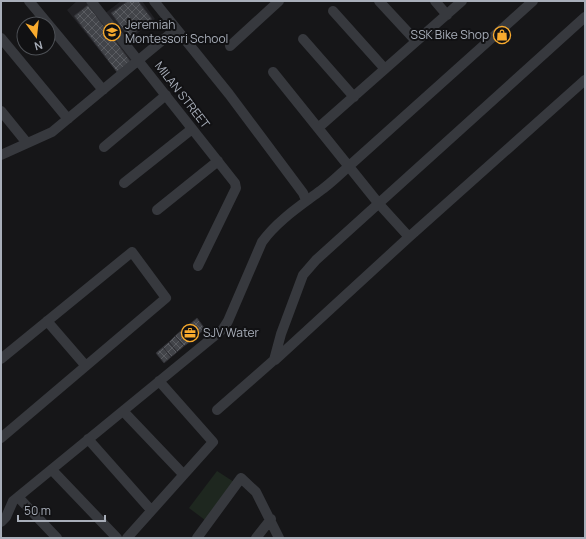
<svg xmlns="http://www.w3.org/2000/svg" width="586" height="539" viewBox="0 0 586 539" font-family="Manrope,sans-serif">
<defs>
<pattern id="building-cross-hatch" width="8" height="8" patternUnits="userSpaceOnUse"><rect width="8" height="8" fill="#424449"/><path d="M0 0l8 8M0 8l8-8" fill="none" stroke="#5a5c61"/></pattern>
</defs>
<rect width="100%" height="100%" fill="#161618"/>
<path fill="#222226" d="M77,1H85L99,18L121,1H142L155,19L122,46L132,60L117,72L67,10Z"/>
<path fill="#1e271f" d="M217,471L234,482L205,520L189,508Z"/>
<path fill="url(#building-cross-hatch)" stroke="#303035" d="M128,1H138L152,19L129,37L111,13Z
M88,5L131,62L117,72L74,16Z
M197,318L205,329L197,335L189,325Z
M189,325L197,335L191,341L182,330Z
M182,330L191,341L184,346L175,336Z
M175,336L184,346L177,352L169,342Z
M169,342L177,352L171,357L163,347Z
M163,347L171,357L164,363L156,353Z"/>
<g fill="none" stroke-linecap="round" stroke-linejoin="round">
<path stroke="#37393e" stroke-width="10" d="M29,1L103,90
M91,1L235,183L236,188L198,266
M154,1L229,94L303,193L306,200
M379,1L416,41
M435,1L447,15
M333,11L385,69
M1,38L68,119
M303,39L354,97
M230,46L279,1
M273,72L379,204L409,237
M1,111L27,143
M318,128L462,1
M104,147L166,95
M1,155L52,132L176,29
M124,183L192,129
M157,210L218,161
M47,321L85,365
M1,359L132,252L166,298L1,438
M275,360L409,237L585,80
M217,410L274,360L281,334L303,275L316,260L585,17
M123,411L183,474
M88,439L151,510
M52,470L117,538
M18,497L57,538
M1,522L6,517L13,501L223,329L228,321L262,242C277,221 300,206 320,191C330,184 339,175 348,167L533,1
M127,538L213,442L159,381
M197,538L241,478L256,492L279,538
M256,538L271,519"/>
</g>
<defs>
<g id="school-ring" transform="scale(0.9)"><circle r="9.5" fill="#111113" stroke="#f9ab2e" stroke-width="1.5"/><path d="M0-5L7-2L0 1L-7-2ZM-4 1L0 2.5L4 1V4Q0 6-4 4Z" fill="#f9ab2e"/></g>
<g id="shop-ring" transform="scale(0.9)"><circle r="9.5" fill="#111113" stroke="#f9ab2e" stroke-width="1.5"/><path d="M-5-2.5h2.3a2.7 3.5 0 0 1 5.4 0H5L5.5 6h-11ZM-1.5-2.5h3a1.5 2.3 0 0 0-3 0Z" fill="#f9ab2e"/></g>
<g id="office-ring" transform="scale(0.9)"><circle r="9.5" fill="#111113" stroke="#f9ab2e" stroke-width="1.5"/><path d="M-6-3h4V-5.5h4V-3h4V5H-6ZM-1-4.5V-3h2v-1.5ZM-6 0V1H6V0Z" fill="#f9ab2e"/></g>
</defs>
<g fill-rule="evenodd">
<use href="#school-ring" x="112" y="32"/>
<use href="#shop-ring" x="502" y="35"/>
<use href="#office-ring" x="190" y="333"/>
</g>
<g text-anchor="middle" stroke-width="4" stroke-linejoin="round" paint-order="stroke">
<g font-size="12" fill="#a8aeb9" stroke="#111113" text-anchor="start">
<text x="125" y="29">Jeremiah<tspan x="125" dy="14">Montessori School</tspan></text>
<text x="489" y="39" text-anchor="end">SSK Bike Shop</text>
<text x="203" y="337">SJV Water</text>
</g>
<g font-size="12" fill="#a8aeb9" stroke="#111113">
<text transform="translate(182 95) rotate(52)" y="4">MILAN STREET</text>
</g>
</g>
<rect width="586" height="539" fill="none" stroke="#a8aeb9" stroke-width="4"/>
<g transform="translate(36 36) rotate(165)"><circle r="19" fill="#111113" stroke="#4d5055"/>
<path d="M0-3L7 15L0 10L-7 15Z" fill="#f9ab2e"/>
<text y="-6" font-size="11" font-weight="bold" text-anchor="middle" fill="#a8aeb9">N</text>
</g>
<path d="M18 515v6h87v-6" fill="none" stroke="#a8aeb9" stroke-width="2"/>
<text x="24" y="515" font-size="12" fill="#a8aeb9" stroke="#111113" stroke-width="3" paint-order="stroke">50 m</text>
</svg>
